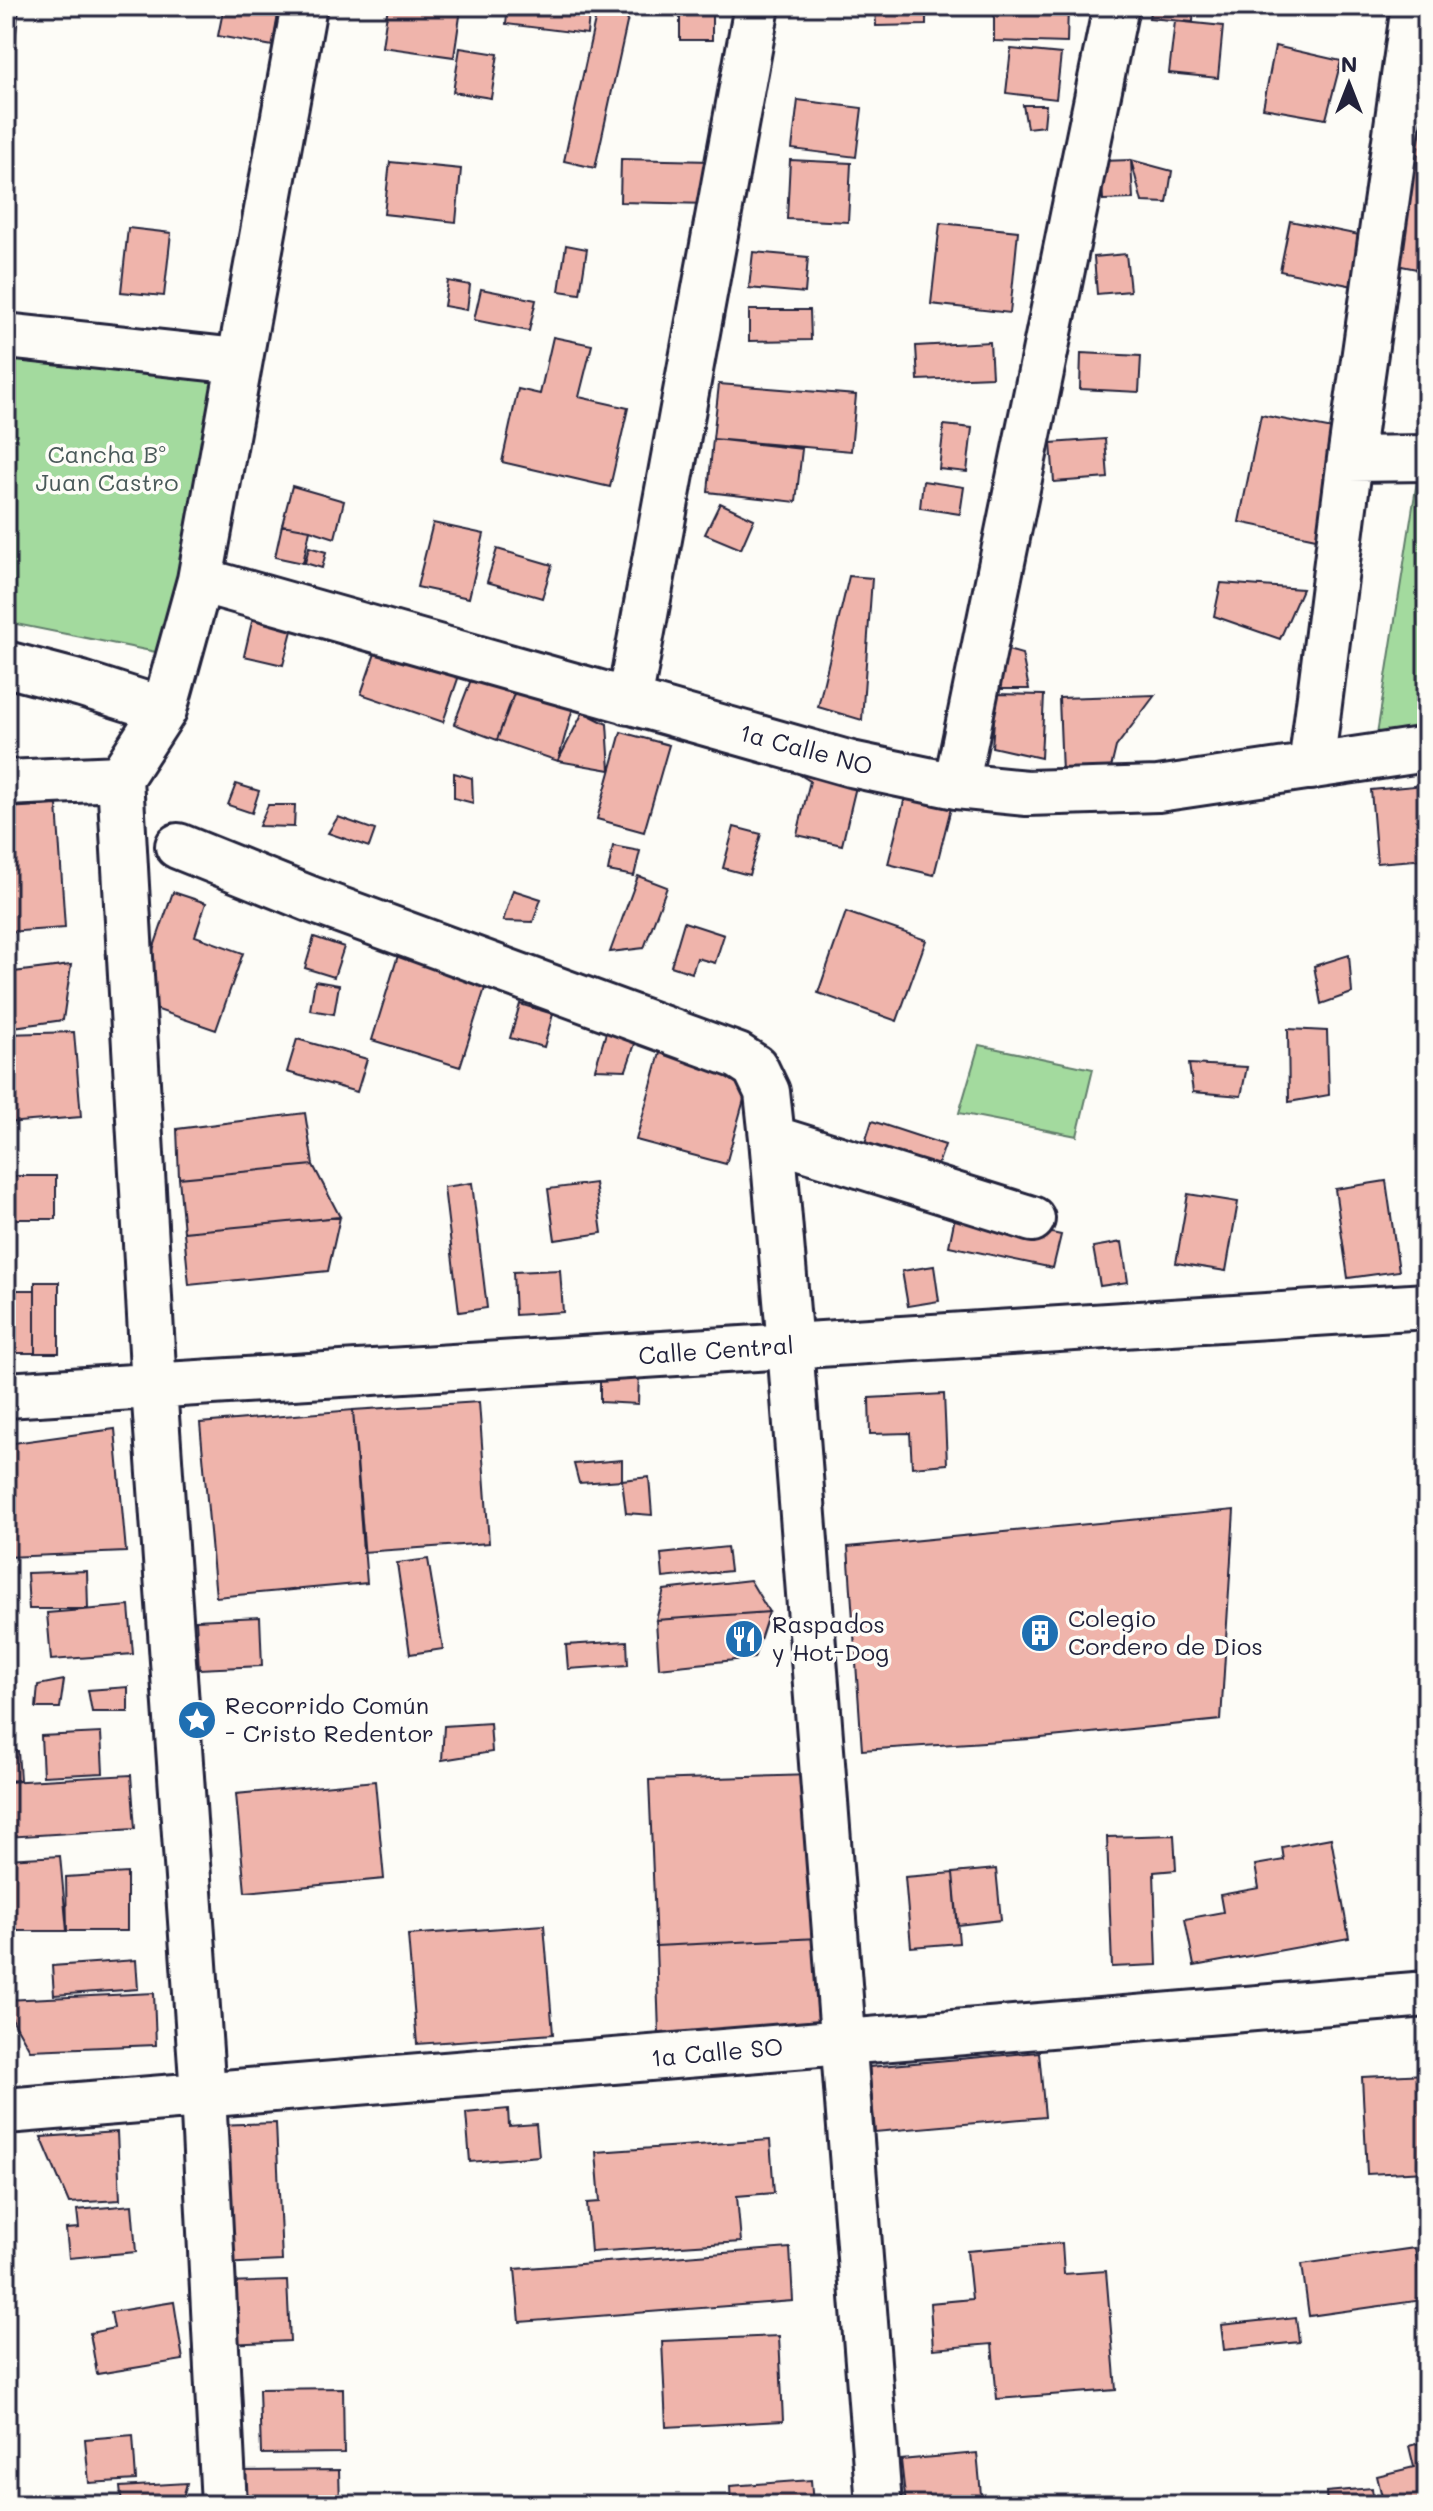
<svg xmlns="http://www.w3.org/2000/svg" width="1433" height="2511" viewBox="0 0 1433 2511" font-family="Mali,sans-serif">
<rect width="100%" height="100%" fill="#fdfcf7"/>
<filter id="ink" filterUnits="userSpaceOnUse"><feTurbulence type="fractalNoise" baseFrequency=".0125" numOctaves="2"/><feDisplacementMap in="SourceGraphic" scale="16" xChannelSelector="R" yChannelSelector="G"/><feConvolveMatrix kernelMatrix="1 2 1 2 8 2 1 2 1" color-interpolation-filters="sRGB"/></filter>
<g filter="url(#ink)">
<path fill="#a3da9e" stroke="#627e6c" stroke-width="2" d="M6,354L231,378L166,654L6,622Z
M1420,462H1427V725L1377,734Z
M979,1045L1093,1069L1077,1136L959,1113Z"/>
<path fill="#efb4ab" stroke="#22223b" stroke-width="2" d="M6,6H19L15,42L6,41Z
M224,6H280L273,46L218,36Z
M388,6H441L461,9L454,57L382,47Z
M508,6H590L587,34L506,24Z
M875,6H926V25L876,26Z
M994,6H1068L1067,43L994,41Z
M1151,6H1194L1193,22L1149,18Z
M1427,6V271L1381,262Z
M597,11L628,18L595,168L564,161Z
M680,13H712V40H680Z
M1175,21L1223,26L1218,78L1169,73Z
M1275,46L1341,61L1326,119L1263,108Z
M460,48L498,54L491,98L453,92Z
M1011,49L1061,54L1056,99L1006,93Z
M798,100L862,108L856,157L792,149Z
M1023,105H1046L1044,126L1027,128Z
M621,159L711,161L710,204L620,202Z
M790,160L851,163L848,222L787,219Z
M1131,160L1133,199L1103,200L1101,161Z
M1131,160L1172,171L1167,203L1142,202Z
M390,162L461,169L456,222L384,214Z
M1290,221L1374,238L1363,288L1280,271Z
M940,223L1018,231L1010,313L931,304Z
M128,228L171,233L164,296L121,292Z
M566,245L587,249L580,294L559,291Z
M753,252L808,257L805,293L749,288Z
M1126,254L1130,291L1097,294L1094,257Z
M448,281L470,285L467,310L444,306Z
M481,289L536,300L529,331L474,320Z
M749,310H810L811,340L749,341Z
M553,337L592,345L579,397L628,408L610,487L502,462L518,389L540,394Z
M990,342L992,377L918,380L916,346Z
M1081,353L1141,356L1139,392L1080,389Z
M719,384L856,395L851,451L713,439Z
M1261,415L1338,430L1316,538L1239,522Z
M944,425L972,428L967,472L939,469Z
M713,439L802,449L796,502L708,492Z
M1105,439L1108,478L1054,482L1051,443Z
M923,481L964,487L960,514L920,508Z
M292,486L344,501L335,538L310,530L282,525Z
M720,503L754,519L741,549L705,534Z
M433,523L484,534L469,598L417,587Z
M282,525L310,530L303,563L275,557Z
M309,547L326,552L322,568L305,563Z
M497,549L552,565L542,598L487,582Z
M849,576L872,578L862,720L818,707Z
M1221,583L1302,589L1280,639L1214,616Z
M254,613L294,623L283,665L244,656Z
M380,639L462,667L443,722L361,694Z
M997,647L1022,654L1029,689H991Z
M477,664L519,680L497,740L454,724Z
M519,680L576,697L558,761L497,740Z
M996,694L1044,695L1041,758L992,747Z
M1155,695L1116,747L1110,772L1062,773L1059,698Z
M583,712L607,724L610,770L558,761Z
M621,732L669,745L644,832L597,819Z
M803,761L859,774L842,845L797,835L810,781L797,773Z
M454,773L472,778L473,803L454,798Z
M236,784L259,791L252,813L228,805Z
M1425,785L1427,859L1377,863L1371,790Z
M905,797L951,808L934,875L888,864Z
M57,805L65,928L6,932V808Z
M268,805H295L294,827L259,826Z
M338,817L375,830L369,847L328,833Z
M734,827L761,834L749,875L723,868Z
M613,846L640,851L634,876L608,871Z
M638,876L667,887L644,948L610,952Z
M513,890L541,899L533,922L503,921Z
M173,892L206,903L195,936L243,953L216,1030L135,1002Z
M846,912L926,940L897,1021L818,993Z
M684,922L724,935L715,963L697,958L692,973L671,966Z
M314,937L344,947L334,977L305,968Z
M403,939L492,966L460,1067L372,1040Z
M1349,955L1352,993L1321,1004L1314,966Z
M71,965L63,1020L6,1028V973Z
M315,981L339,985L334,1014L310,1010Z
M520,1004L553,1014L544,1047L510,1038Z
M608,1026L638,1035L626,1070L595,1069Z
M1288,1029L1327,1031L1329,1095L1289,1102Z
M74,1032L81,1117L6,1123V1034Z
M297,1039L367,1059L357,1092L287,1072Z
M663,1042L753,1067L726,1164L636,1140Z
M1189,1064L1247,1067L1241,1096L1193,1092Z
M305,1113L313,1165L179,1178L177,1129Z
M872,1121L945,1145L933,1179L861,1155Z
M313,1165L340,1217L184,1232L179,1178Z
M6,1176H56V1219H6Z
M1386,1181L1399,1271L1348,1278L1335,1189Z
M472,1183L487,1308L459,1312L444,1187Z
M595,1183L602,1233L555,1240L548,1189Z
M1188,1194L1238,1202L1226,1271L1176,1263Z
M956,1212L1061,1235L1053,1268L949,1246Z
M340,1217L328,1271L189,1285L184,1232Z
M1122,1242L1128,1282L1100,1286L1093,1247Z
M934,1266L939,1301L908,1306L902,1271Z
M560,1270L563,1312L515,1315L513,1272Z
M35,1282H59V1353H35Z
M6,1290H35V1353H6Z
M600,1369L639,1372L638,1404L600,1402Z
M944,1394L947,1464L912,1467L910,1433L870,1434L869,1398Z
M479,1402L489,1543L363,1552L353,1410Z
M353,1410L367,1583L216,1597L200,1423Z
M115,1429L126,1552L6,1557V1444Z
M622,1460V1480L579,1483L574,1464Z
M649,1477L652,1515L626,1513L622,1480Z
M1234,1510L1221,1720L1031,1739L862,1750L848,1547Z
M727,1547L730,1571L663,1578L661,1554Z
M428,1559L443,1649L410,1654L397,1563Z
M87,1571L88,1609H29L27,1573Z
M750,1580L769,1612L656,1620L664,1590Z
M129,1606L133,1654L51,1660L47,1613Z
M769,1612L754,1658L659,1668L656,1620Z
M260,1617L262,1666L199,1669L196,1620Z
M627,1641L628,1665L568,1669L566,1645Z
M64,1680L60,1708H36L38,1685Z
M128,1687V1712H92L88,1690Z
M490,1723L492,1752L442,1760L444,1726Z
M101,1733L103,1773L43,1776L41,1736Z
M18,1751L20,1780L6,1781V1752Z
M131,1775L135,1829L6,1837V1782Z
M812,1775L818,1938L656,1946L649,1780Z
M375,1781L384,1879L245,1892L236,1794Z
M1174,1835L1176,1870L1154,1872L1157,1965L1112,1967L1107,1837Z
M1331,1838L1349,1938L1194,1966L1185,1919L1223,1912L1220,1895L1259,1888L1255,1865L1284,1860L1282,1847Z
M60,1856L67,1931H6V1859Z
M996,1869L1001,1920L958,1925L953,1873Z
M127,1873V1931H67L66,1877Z
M953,1873L959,1943L911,1947L905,1877Z
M544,1925L553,2034L417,2044L408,1935Z
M818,1938L823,2026L659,2034L656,1946Z
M136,1960L138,1989L54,1995L52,1966Z
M154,1993L156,2045L30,2050L6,2008V2000Z
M1039,2052L1045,2117L875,2132L869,2067Z
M1427,2074V2171L1367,2174L1362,2077Z
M508,2109L509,2126L536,2124L539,2156L470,2162L466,2113Z
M276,2123L282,2261L222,2264L217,2125Z
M117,2132L120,2200L69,2203L41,2137Z
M770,2140L774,2193L737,2196L741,2242L591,2252L587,2203L600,2202L596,2152Z
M132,2205L136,2252L69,2258L66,2229L79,2228L77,2210Z
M1062,2243L1064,2274L1106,2271L1116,2390L997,2399L992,2344L933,2349L930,2303L972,2299L967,2251Z
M790,2248L793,2301L520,2322L515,2269Z
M1415,2248L1423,2300L1309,2316L1302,2264Z
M287,2281L290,2341L227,2344L225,2283Z
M174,2302L183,2360L97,2374L90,2333L114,2328L111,2312Z
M1296,2317L1299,2342L1224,2350L1221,2325Z
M779,2336L783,2421L666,2427L662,2341Z
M343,2388L344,2453L261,2454L259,2389Z
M133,2435L136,2480L89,2483L85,2439Z
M1427,2441V2505H1384L1377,2476L1414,2467L1409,2446Z
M977,2453L982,2505H906L901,2460Z
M339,2470L340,2505H236V2471Z
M811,2480L813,2505H731L730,2486Z
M187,2483L181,2505H122L120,2487Z
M1372,2488L1374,2505H1327L1326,2492Z
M1138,2496L1139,2505H1101L1100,2499Z"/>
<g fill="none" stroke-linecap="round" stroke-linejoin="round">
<g stroke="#22223b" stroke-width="50">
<path id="minor" d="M6,336L238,361
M1350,459L1427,458
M200,580L851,764L956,786L1027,793L1158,789L1427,749
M6,664L82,684L164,710
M629,702L757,6
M1311,767L1350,459L1414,6
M6,783L120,778
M956,786L1116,6
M178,846L310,899L738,1056L755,1067L767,1092L772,1138
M6,1395L1427,1306
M6,2111L1427,1994
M224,2505L203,2094L154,1387L120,778L164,710L200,580L304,6
M879,2505L790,1346L772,1138L1032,1219"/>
</g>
<use href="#minor" stroke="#fdfcf7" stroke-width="44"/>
</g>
</g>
<defs>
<g id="building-disc" transform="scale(2)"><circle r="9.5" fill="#1f6fb2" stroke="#fdfcf7"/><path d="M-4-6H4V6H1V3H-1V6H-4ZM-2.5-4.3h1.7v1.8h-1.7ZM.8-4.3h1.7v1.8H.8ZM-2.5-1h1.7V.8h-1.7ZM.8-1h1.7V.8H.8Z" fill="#fff"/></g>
<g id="restaurant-disc" transform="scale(2)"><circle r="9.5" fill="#1f6fb2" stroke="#fdfcf7"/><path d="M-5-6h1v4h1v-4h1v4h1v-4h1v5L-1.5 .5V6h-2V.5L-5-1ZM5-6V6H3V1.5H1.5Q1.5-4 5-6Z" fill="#fff"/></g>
<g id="sight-disc" transform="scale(2)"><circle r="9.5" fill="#1f6fb2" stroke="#fdfcf7"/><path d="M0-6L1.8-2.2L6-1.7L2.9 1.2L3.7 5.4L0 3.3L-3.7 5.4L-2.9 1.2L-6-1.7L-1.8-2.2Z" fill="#fff"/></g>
</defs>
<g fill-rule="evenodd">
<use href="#building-disc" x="1040" y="1633"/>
<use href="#restaurant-disc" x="744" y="1639"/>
<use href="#sight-disc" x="197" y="1720"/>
</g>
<g text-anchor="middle" stroke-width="7" stroke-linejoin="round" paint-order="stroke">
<g font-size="24" fill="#495959" stroke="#fdfcf7">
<text x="107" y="463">Cancha Bº<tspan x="107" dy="28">Juan Castro</tspan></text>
</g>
<g font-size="24" fill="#22223b" stroke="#fdfcf7">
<text transform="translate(806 750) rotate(15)" y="8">1a Calle NO</text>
<text transform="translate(716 1351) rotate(-4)" y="8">Calle Central</text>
<text transform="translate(717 2053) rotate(-5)" y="8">1a Calle SO</text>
</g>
<g font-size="24" fill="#22223b" stroke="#fdfcf7" text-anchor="start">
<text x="1068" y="1627">Colegio<tspan x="1068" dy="28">Cordero de Dios</tspan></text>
<text x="772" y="1633">Raspados<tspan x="772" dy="28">y Hot-Dog</tspan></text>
<text x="225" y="1714">Recorrido Común<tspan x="225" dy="28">- Cristo Redentor</tspan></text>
</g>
</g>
<rect width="1433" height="2511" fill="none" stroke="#fdfcf7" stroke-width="32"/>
<rect x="16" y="16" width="1401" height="2479" fill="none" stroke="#22223b" stroke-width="3" filter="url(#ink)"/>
<g transform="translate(1349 84)" stroke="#fdfcf7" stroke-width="6" paint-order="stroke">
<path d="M0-6L14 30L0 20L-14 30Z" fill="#22223b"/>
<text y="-12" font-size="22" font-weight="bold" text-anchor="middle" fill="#22223b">N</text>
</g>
</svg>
